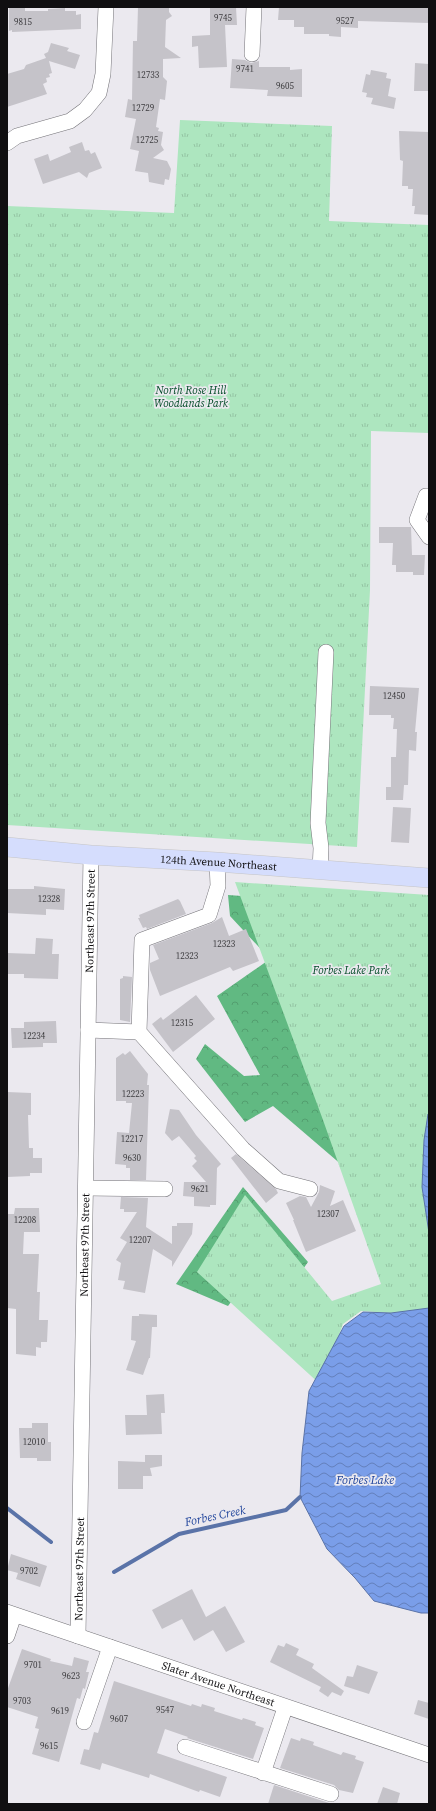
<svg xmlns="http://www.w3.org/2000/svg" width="436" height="1811" viewBox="0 0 436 1811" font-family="'Source Serif 4',serif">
<defs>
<pattern id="forest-crowns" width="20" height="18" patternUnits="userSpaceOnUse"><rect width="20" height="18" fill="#61b982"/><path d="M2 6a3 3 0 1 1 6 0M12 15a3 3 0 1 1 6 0" fill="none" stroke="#539e6f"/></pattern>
<pattern id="park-tufts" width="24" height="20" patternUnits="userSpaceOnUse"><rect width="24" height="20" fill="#ade6bf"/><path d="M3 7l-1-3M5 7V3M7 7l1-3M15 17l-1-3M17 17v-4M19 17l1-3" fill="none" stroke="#94c4a3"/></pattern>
<pattern id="water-waves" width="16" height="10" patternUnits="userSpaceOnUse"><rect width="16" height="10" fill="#7a9ee9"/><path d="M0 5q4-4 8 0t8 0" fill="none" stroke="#637fbb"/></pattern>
</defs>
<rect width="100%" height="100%" fill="#ebe9ef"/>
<path fill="url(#forest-crowns)" d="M228,895L389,906L357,1178L273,1106L245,1122L196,1059L205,1044L244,1076L260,1075L217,996L270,959L230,916Z
M243,1187L308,1262L296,1279L252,1274L228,1306L176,1284Z"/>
<path fill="url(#park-tufts)" d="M180,120L332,126L329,221L429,225V433L371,431L370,590L357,847L7,825V206L174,213Z
M235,882L429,895V1310L391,1313L361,1311L343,1324L321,1385L197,1272L245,1195L332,1301L381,1284L323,1120Z"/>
<path fill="url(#water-waves)" stroke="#5a73a8" d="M428,1114H429V1233L422,1187L424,1140Z
M429,1308V1613H421L374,1601L355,1578L327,1549L300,1497L302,1453L309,1391L344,1326L363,1312L391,1313Z"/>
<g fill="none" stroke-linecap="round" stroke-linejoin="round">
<path stroke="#5a73a8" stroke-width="4" d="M7,1508L51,1542
M114,1572L179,1534L286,1510L300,1497"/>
</g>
<path fill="#c5c3c9" d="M9,7H25V11H48V9L65,8V11H76V15L81,14V29L12,32V30L9,31Z
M138,7H169V12L172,16L166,20L165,47L181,58L163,59V77L167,81L165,100L160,99L156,127L159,128L158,131L163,132L161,145L164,150L153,158L167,161L171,169L169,180L165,179L164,185L149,182L148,173L135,171L139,151L130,149L136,119L125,117L128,99L132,100L133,41H137Z
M210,7H236L237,25H225L227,67L199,68L198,46L192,47V36L210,35Z
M279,7H429V23L358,21V28L341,27V37L329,36V34H304V27H294V20H278Z
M51,43L69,48L67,51L80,55L75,69L49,61L52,73L49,74L50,77L46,78L47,82L43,84L47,94L7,107V74L24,69L26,65L46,58L44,54L48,52Z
M232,59L245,60L251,63L259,61V67H290V70L302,69V97L267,96L268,90L230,88Z
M415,63L429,64V91H414Z
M371,70L387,73L386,78L391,79L388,96L396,98L394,109L371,104L373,98L366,97L367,93L362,92L366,74L370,75Z
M399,131L429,132V215L414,214L415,206H412L413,189H408V186H402L403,161L400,160Z
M82,142L85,151L89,150L91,154L95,152L102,168L89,173L87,178L79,172L43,184L34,159L48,154L50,161L71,152L69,147Z
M379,527H411L412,555H425L424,575H413V572H396V565H392L393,543H379Z
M370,686L419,688L415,732H417L416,751L409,750L408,785H404L403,800H386V787H391V757H396L397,729H393L394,718H391V715H369Z
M393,807L411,808L409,843L391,842Z
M34,886L65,889L64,910L46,909V915L7,913V889H34Z
M178,899L180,901L186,914L147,929L146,927L143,928L138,918H140L139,915Z
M222,917L229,936L246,929L259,961L233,971L230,967L160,996L150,970V963L159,959L153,945L212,923Z
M36,938L53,939L52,954H59L58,979L24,978V974H7V953L35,954Z
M123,976L132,977L130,1022L120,1020V979L123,978Z
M196,995L215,1019L173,1052L152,1024L161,1017L163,1020Z
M56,1021L57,1043H43V1047L12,1048L11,1028H24V1022Z
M130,1051L148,1074L147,1085H149L146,1180H130V1168H126V1165L115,1164L117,1132L129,1133L132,1103H126V1101H116V1058L123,1053L125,1055Z
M7,1092L31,1093V1115H28L29,1148H33V1158H42V1173H30V1176L7,1177Z
M170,1109L179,1110L196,1135L221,1164L217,1168L216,1205H210V1207L194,1206V1197L183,1196L184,1182H206L192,1166L197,1161L194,1158L196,1156L179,1136L172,1141L165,1133Z
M236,1154L276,1189L278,1193L266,1203L231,1158Z
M320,1185L335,1191L330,1206L343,1200L356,1231L306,1252L293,1220H294L286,1203L300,1196L306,1197L311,1207L319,1192Z
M121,1197L148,1198L146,1227L172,1244V1226H177V1223H193L192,1234L172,1267V1261L153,1249L145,1293L123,1289L125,1281L118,1280L121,1263L116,1260L127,1242L120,1238L137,1212H124V1209H120Z
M15,1208H39L40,1232H24L23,1254H39L37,1292H40L39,1320H48L47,1342H41V1348L36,1347V1356L16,1354V1309L7,1308V1214H14Z
M139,1314L157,1315V1327H152L150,1358H149L143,1375L126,1370L136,1341L131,1340L132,1316H139Z
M164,1394L165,1413H161L162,1434L126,1435L125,1415H147L146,1395Z
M32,1423H48V1442H51V1461H37V1458H20L19,1428H32Z
M145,1455H162V1466L150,1468L152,1476H143V1489H118V1461L145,1462Z
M11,1554L47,1566L40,1587L16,1579L18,1573L7,1570Z
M192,1589L206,1617L225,1606L245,1642L226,1652L213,1630L194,1641L182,1619L162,1629L152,1610Z
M286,1643L299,1649L296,1655L314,1664L312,1668L344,1691L341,1696L332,1692L328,1697L319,1691L321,1687L270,1662L278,1645L284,1647Z
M22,1649L51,1659L50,1661L72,1666L74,1657L89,1661L86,1672H89L85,1689L83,1688L80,1699L77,1698L59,1762L32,1754L39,1729L35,1728L38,1717L7,1707V1691Z
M357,1665L378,1672L369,1694L344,1686L347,1676L353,1677Z
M114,1681L191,1706L192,1704L201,1707L202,1704L215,1708L214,1711L242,1720L243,1718L256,1722L255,1725L264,1728L253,1759L187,1738L188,1737L165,1729L157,1753L227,1777L220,1797L200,1790L199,1792L150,1774L149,1778L102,1763L100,1770L80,1764L84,1749L89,1750L94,1732L98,1733Z
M418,1700L429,1703V1719L414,1714Z
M291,1738L300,1741L301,1738L314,1742L313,1745L341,1755L343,1752L356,1756L355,1759L364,1762L353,1793L339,1790L334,1785L280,1768Z
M274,1785L329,1803V1804H268Z
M383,1787L400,1793L397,1804H377Z"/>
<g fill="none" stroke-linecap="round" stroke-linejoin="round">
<g stroke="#747378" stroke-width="16">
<g id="minor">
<path d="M252,54L254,7"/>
<path d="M7,143L17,136L70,121L85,110L99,93L103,74L106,7"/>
<path d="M429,496H426L417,520L429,537"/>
<path d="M217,862L218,886L209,915L142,940L139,1032L243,1149L279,1181L310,1189"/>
<path d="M320,871L321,848L318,823L326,652"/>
<path d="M88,1030L139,1032"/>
<path d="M86,1188L165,1189"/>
<path id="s1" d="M7,1612L429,1755"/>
<path d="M7,1636L14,1615"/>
<path id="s2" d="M78,1636L91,855"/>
<path d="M84,1722L110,1647"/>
<path d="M185,1747L331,1794"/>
<path d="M263,1773L285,1708"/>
</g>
</g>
<g stroke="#c6c5c6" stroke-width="20">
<g id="major">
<path id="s3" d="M7,847L91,855L217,862L429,878"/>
</g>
</g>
<use href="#minor" stroke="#fff" stroke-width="15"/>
<use href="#major" stroke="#d5ddfd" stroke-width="19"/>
</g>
<g text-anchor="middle" stroke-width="3.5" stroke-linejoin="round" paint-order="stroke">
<g font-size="9" fill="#3d3c3f">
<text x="223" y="21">9745</text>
<text x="345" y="24">9527</text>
<text x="23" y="25">9815</text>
<text x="245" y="72">9741</text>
<text x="148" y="78">12733</text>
<text x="285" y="89">9605</text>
<text x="143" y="111">12729</text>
<text x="147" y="143">12725</text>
<text x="394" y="699">12450</text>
<text x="49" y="902">12328</text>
<text x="224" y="947">12323</text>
<text x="187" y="959">12323</text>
<text x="182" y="1026">12315</text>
<text x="34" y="1039">12234</text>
<text x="133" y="1097">12223</text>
<text x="132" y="1142">12217</text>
<text x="132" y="1161">9630</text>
<text x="200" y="1192">9621</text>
<text x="328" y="1217">12307</text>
<text x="25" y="1223">12208</text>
<text x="140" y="1243">12207</text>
<text x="34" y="1445">12010</text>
<text x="29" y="1574">9702</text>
<text x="33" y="1668">9701</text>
<text x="71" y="1679">9623</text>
<text x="22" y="1704">9703</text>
<text x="165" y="1713">9547</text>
<text x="60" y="1714">9619</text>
<text x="119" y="1722">9607</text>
<text x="49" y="1749">9615</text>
</g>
<g font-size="11" font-style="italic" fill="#014a26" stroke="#ebe9ef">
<text x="191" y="394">North Rose Hill<tspan x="191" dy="13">Woodlands Park</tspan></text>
<text x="351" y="974">Forbes Lake Park</text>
</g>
<g font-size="11" fill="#100f11" stroke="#ebe9ef">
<text dy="4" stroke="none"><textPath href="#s3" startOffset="212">124th Avenue Northeast</textPath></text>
<text dy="4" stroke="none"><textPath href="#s2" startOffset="715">Northeast 97th Street</textPath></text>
<text dy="4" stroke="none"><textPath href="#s2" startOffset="391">Northeast 97th Street</textPath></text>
<text dy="4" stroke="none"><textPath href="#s2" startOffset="67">Northeast 97th Street</textPath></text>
<text dy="4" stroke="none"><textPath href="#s1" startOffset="223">Slater Avenue Northeast</textPath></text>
</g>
<g font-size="12" font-style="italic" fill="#21459c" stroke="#ebe9ef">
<text x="365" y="1484">Forbes Lake</text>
<text transform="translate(215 1516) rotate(-12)" y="4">Forbes Creek</text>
</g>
</g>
<rect width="436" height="1811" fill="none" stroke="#100f11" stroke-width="16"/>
</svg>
